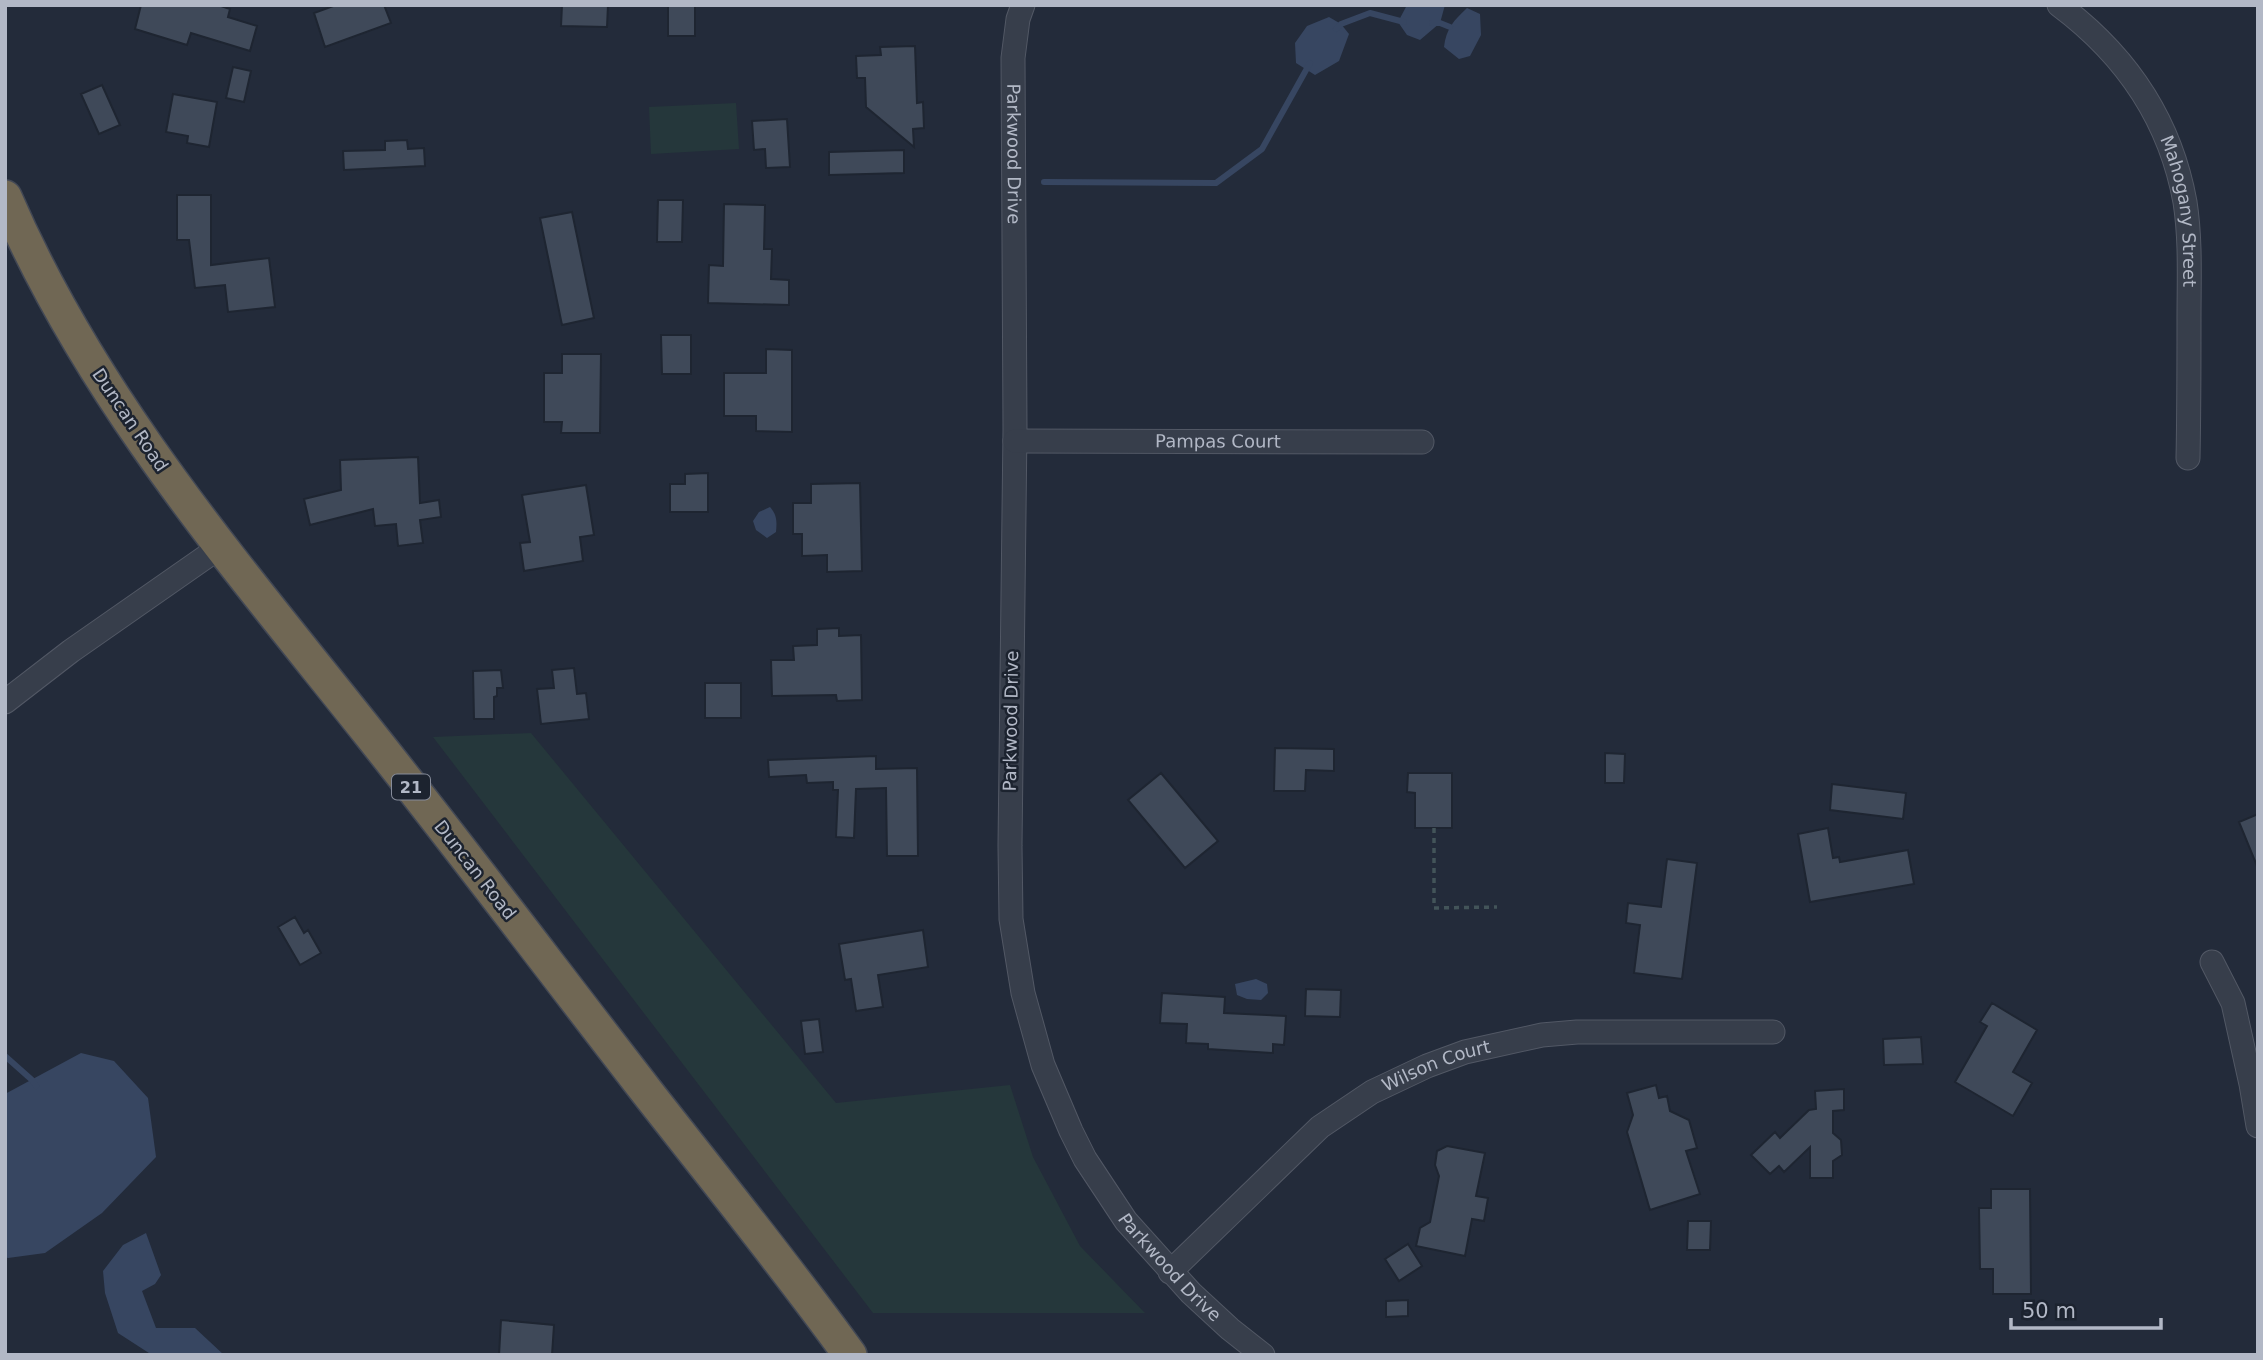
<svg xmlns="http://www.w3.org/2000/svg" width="2263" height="1360" viewBox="0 0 2263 1360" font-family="'DejaVu Sans',sans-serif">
<rect width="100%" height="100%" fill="#232b3a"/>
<path fill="#25373b" d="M736,103L739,149L651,154L649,107Z
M531,733L836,1103L1010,1085L1033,1157L1080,1246L1145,1313H873L433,737Z"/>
<path fill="#374661" d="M1407,5H1445L1440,23L1420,40L1407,35L1398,22Z
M1467,8L1480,14L1481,35L1470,56L1459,59L1444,47C1446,29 1454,20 1467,8Z
M1329,17L1341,24L1349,34L1339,61L1315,75L1296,63L1295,43L1307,26Z
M770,507C777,515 777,521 776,532L767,538L756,530L753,521L759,512Z
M1256,979L1267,984L1268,993L1261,1000L1247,999L1237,995L1235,984Z
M81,1053L114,1061L148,1098L156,1157L102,1213L45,1253L8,1258L5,1257V1094Z
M146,1233L161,1275L155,1284L142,1291L156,1328H195L224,1355H152L118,1333L105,1293L103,1271L123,1245Z"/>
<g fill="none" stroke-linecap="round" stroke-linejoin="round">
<path stroke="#374661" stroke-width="6" d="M1432,23H1440L1450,27
M1336,29L1341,24L1370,13L1404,22
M1044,182L1216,183L1262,149L1310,63
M5,1056L32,1080L36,1086"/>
</g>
<path fill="#3f4959" stroke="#1e2531" stroke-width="2" d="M141,5H218L230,9L228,17L257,26L250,51L191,33L187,45L135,29Z
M336,5H384L391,23L325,47L314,13Z
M562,5H608L607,27L561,26Z
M668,5H695V36H668Z
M915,46L917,103L923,102L924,128L913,129L914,147L866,107L865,78H857L856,56L881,55L880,47Z
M233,67L251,71L244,102L226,98Z
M102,85L120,125L99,134L81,94Z
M173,94L217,102L209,147L187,143L188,136L166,132Z
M787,119L790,167L766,168L765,149L754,150L752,121Z
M407,140L408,149L424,148L425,166L344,170L343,151L385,150V141Z
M904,150V173L829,175V152Z
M177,195H211V265L269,258L275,307L228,312L225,285L195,288L189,240H177Z
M658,200H683L682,242H657Z
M724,204L765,205L764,249H772L771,279L789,280V305L708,303L709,265L723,266Z
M572,212L594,318L562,325L540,218Z
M661,335H691V374H662Z
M766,349L792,350V432L756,431V416H724V373H766Z
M562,354H601L600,433H561L562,422H544V373H562Z
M418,457L420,503L439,500L441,517L420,520L423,543L398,546L396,524L375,526L373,509L310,525L304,499L341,490L340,460Z
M708,473V512H670V484H685V474Z
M860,483L862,571L827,572V555L802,556V534H793V503H811V484Z
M586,485L594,535L580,537L583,561L524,571L520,543L530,542L522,495Z
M839,628V636L861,635L862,700L837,701L836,695L772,696L771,660H794L793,646L817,645V629Z
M574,668L577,694L586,693L589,719L541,724L537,689L554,688L552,670Z
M501,670L503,688H497V696L494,697V719H474L473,671Z
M705,683H741V718H705Z
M1275,748L1334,749V771L1306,770L1305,791H1274Z
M1605,753L1625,754L1624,783H1605Z
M876,756V769L917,768L918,856H887L886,788L856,789L854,838L836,837L838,790H833V782L807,783L806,775L769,777L768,760Z
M1161,773L1218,841L1185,868L1128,800Z
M1408,773H1452V828H1415V793L1407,792Z
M1832,784L1906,793L1903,819L1830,810Z
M2258,814V866H2257L2239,822Z
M1828,828L1833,858L1839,857L1840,862L1908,850L1914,884L1810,902L1798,834Z
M1667,859L1697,863L1682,979L1634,973L1640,925L1626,923L1628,903L1661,907Z
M295,917L304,933L308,930L321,953L300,965L278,927Z
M923,930L928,967L878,975L883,1007L856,1011L851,979L845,980L839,944Z
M1306,989L1341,990L1340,1017L1305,1016Z
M1162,993L1225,997L1224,1013L1286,1016L1284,1045L1273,1044V1053L1208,1049V1044L1186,1043L1187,1024L1160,1023Z
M1992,1003L2037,1030L2013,1072L2032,1083L2013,1116L1955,1082L1987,1026L1980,1022Z
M819,1019L823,1052L805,1054L801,1021Z
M1921,1037L1923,1064L1884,1065L1883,1039Z
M1656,1085L1659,1098L1667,1096L1670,1111L1689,1120L1697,1148L1686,1151L1700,1194L1650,1210L1627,1132L1633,1115L1627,1093Z
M1844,1089V1110L1833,1111V1133L1841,1140L1842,1155L1833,1161V1178H1810V1147L1784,1172L1779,1166L1770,1174L1751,1155L1775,1132L1780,1138L1809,1110L1816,1109L1815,1091Z
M1447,1146L1485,1153L1476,1196L1488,1198L1484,1221L1472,1219L1465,1256L1416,1246L1420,1228L1430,1222L1439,1176L1435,1165L1437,1151Z
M1991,1189H2030L2031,1294H1993V1269H1980L1979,1208H1991Z
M1688,1221H1711L1710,1250H1687Z
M1408,1244L1422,1266L1399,1281L1385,1259Z
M1408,1300V1316L1386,1317V1301Z
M501,1320L554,1325L552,1355H499Z"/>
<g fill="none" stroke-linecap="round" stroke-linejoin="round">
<g stroke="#525865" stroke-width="25">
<g id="minor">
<path id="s1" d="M1023,5L1018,19L1013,58L1015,429L1010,846L1011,919L1023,993L1043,1065L1071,1131L1085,1159L1126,1221L1191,1293L1230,1329L1263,1355"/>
<path id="s2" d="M2059,5C2126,55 2170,119 2185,202C2191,241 2189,280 2189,319C2189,365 2189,412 2188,458"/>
<path id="s3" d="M1015,441L1422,442"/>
<path d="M5,702L71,651L220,547"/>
<path d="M2212,962L2233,1003L2251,1084L2258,1126"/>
<path id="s4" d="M1170,1272L1320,1127L1372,1092L1427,1066L1465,1052L1542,1035L1577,1032H1773"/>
</g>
</g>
<g stroke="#424855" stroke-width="36">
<path id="highway" d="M5,197C91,398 234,563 369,733C463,851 554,972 647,1092C715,1179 785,1265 850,1355"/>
</g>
<path stroke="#435459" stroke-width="3.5" stroke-dasharray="5 5" stroke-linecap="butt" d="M1434,828V908L1497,907"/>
<use href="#minor" stroke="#373e4b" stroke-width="23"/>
<use href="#highway" stroke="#706754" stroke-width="33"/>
</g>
<g text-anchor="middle" stroke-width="5" stroke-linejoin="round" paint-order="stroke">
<rect fill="#1c232f" stroke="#858b99" stroke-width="2" x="392" y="774.5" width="38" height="25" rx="5"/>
<g font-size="16" font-weight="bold" fill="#b2b8c6">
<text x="411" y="793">21</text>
</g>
<g font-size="18" fill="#b2b8c6" stroke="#1c232f">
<text dy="6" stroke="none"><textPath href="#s1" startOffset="150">Parkwood Drive</textPath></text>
<text dy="6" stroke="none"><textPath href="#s2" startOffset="248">Mahogany Street</textPath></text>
<text transform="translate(130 420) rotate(56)" y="6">Duncan Road</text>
<text dy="6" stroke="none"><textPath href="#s3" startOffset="203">Pampas Court</textPath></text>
<text transform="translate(1011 721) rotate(-89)" y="6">Parkwood Drive</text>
<text transform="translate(475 870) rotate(52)" y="6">Duncan Road</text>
<text dy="6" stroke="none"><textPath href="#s4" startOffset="341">Wilson Court</textPath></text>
<text dy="6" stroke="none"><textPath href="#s1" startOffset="1306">Parkwood Drive</textPath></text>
</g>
</g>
<rect width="2263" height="1360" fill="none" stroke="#b2b8c6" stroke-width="14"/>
<path d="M2011 1318v10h150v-10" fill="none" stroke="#b2b8c6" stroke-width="3.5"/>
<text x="2022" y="1318" font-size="21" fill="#b2b8c6" stroke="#1c232f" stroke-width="5" paint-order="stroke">50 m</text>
</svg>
